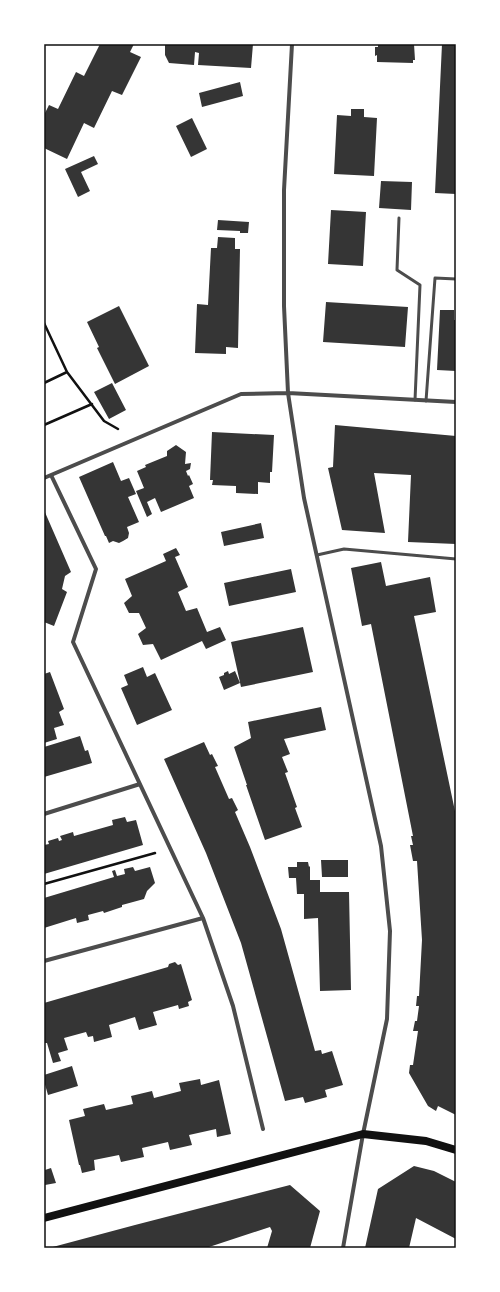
<svg xmlns="http://www.w3.org/2000/svg" width="500" height="1292" viewBox="0 0 500 1292" font-family="Poppins,sans-serif">
<rect width="100%" height="100%" fill="#fff"/>
<path fill="#353535" d="M100,44H134L130,52L141,57L122,95L112,91L94,128L84,123L67,159L44,148V115L49,105L58,109L76,72L84,76Z
M165,44H253L251,68L198,65L199,53L195,52L194,65L169,63L165,55Z
M378,44H414L415,60H413V63L377,62V55L375,56V47H378Z
M442,44H456V194L435,193Z
M240,82L243,96L202,107L199,93Z
M351,109H364V117L377,118L374,176L334,174L337,115L351,116Z
M192,118L207,149L191,157L176,126Z
M94,156L98,164L81,172L90,191L78,197L65,169Z
M381,181L412,182L411,210L379,208Z
M331,210L366,212L363,266L328,264Z
M218,220L249,222L248,233H240V231L217,230Z
M218,237L235,238V249H240L238,348L226,347V354L195,353L197,304L208,305L211,248H217Z
M326,302L408,307L405,347L323,342Z
M119,306L149,366L115,384L97,348L99,347L87,322Z
M440,310H454V320H456V371L437,370Z
M112,383L126,410L109,419L94,392Z
M335,425L456,436V544L408,542L411,475L374,473L385,533L342,530L328,468L333,467Z
M212,432L274,435L272,472H270V483L258,482V494L236,493V486L212,485L213,480H210Z
M176,445L186,452L185,464L191,463L190,469L186,471L188,476L189,475L193,484L189,486L194,498L161,512L155,498L147,502L152,514L147,517L136,491L144,488L137,471L146,467L145,465L167,456V451Z
M113,462L121,481L129,478L136,494L128,497L139,522L127,527L129,533L128,538L123,541L119,543L113,541L109,543L106,536H105L79,477Z
M44,510L71,572L65,576L62,589L67,592L54,626L44,622Z
M261,523L264,538L224,546L221,532Z
M176,548L180,555L175,557L188,587L178,592L186,611L197,608L207,632L220,627L226,640L206,649L202,641L161,660L153,644L143,645L138,634L146,628L139,613H129L124,603L132,596L125,579L166,561L163,554Z
M381,562L386,586L430,577L436,612L414,616L456,816V1115L438,1106L436,1111L428,1106L409,1073L410,1065H413L418,1031H413L415,1021H417L419,1006H416L417,996H419L422,940L417,861H413L410,845H413L411,836H413L371,624L362,626L351,568Z
M291,569L296,592L229,606L224,583Z
M303,627L313,672L241,687L231,642Z
M143,667L147,677L155,673L172,710L137,725L121,688L128,685L124,675Z
M228,671L229,674L235,671L240,683L224,690L219,677L224,675V673Z
M50,672L64,709L59,712L64,725L54,728L57,739L44,743V674Z
M321,707L326,730L284,739L290,754L282,757L288,772L285,773L297,807L295,808L302,827L265,840L246,785H247L234,747L251,738L248,722Z
M80,736L85,751L88,750L92,763L44,777V747Z
M204,742L210,755L212,754L218,766L215,767L229,799L232,798L238,810L235,812L250,847L281,929L315,1051L321,1050L322,1054L332,1051L343,1085L325,1090L327,1097L305,1103L303,1097L285,1101L241,943L206,853L164,759Z
M125,817L127,822L136,820L143,845L44,874V845L49,844L48,841L58,838L59,841L62,840L60,836L73,832L74,836L113,825L112,820Z
M321,860H348V877H322Z
M297,862H308L309,867L310,866V880H320V892H349L351,990L320,991L318,918L304,919V894H297L296,878H289L288,867H297Z
M133,867L135,871L150,867L155,883L147,891L144,899L122,905V907L104,913L103,911L88,915L89,920L77,923L76,918L44,928V898L114,877L112,871L115,870L117,876L125,874L124,869Z
M175,962L178,965L181,964L192,1000L188,1002L189,1006L179,1009L178,1005L153,1012L157,1025L139,1030L135,1017L109,1025L112,1037L94,1042L93,1036L88,1037L86,1032L64,1038L68,1050L58,1053L61,1061L53,1063L47,1043H44V1003L168,967L169,964Z
M72,1066L78,1086L48,1095L44,1081V1075Z
M200,1079L201,1085L219,1080L231,1134L217,1137L216,1129L189,1135L192,1145L170,1150L168,1142L142,1148L144,1157L121,1162L119,1155L94,1160L95,1170L82,1173L80,1165H79L69,1120L85,1116L83,1109L104,1104L106,1110L133,1104L131,1096L152,1091L154,1098L181,1091L179,1083Z
M44,1166L45,1170L51,1168L56,1183L45,1185L44,1182Z
M414,1166L434,1171L456,1182V1239L416,1218L409,1248H365L378,1189Z
M290,1185L320,1211L310,1248H267L272,1231L270,1227L206,1248H49L135,1225Z"/>
<g fill="none" stroke-linecap="round" stroke-linejoin="round">
<path stroke="#111" stroke-width="2.5" d="M44,323L67,372L104,421L118,429
M44,383L67,372
M44,425L92,404
M44,884L155,853"/>
<path stroke="#4c4c4c" stroke-width="3" d="M399,218L397,270L420,285L415,400
M426,401L435,278L456,279
M317,555L344,549L456,559"/>
<path stroke="#4c4c4c" stroke-width="4" d="M292,44L284,190V306L288,393L304,498L381,846L390,931L387,1019L363,1134L343,1248
M51,475L96,569L73,642L203,918L233,1006L263,1129
M44,478L241,394L288,393L456,402
M44,814L140,784
M44,961L203,918"/>
<path stroke="#111" stroke-width="8" d="M44,1218L363,1134L426,1141L456,1150"/>
</g>
<rect width="500" height="1292" fill="none" stroke="#ffffff" stroke-width="90"/>
<rect x="45" y="45" width="410" height="1202" fill="none" stroke="#111" stroke-width="1.5"/>
</svg>
